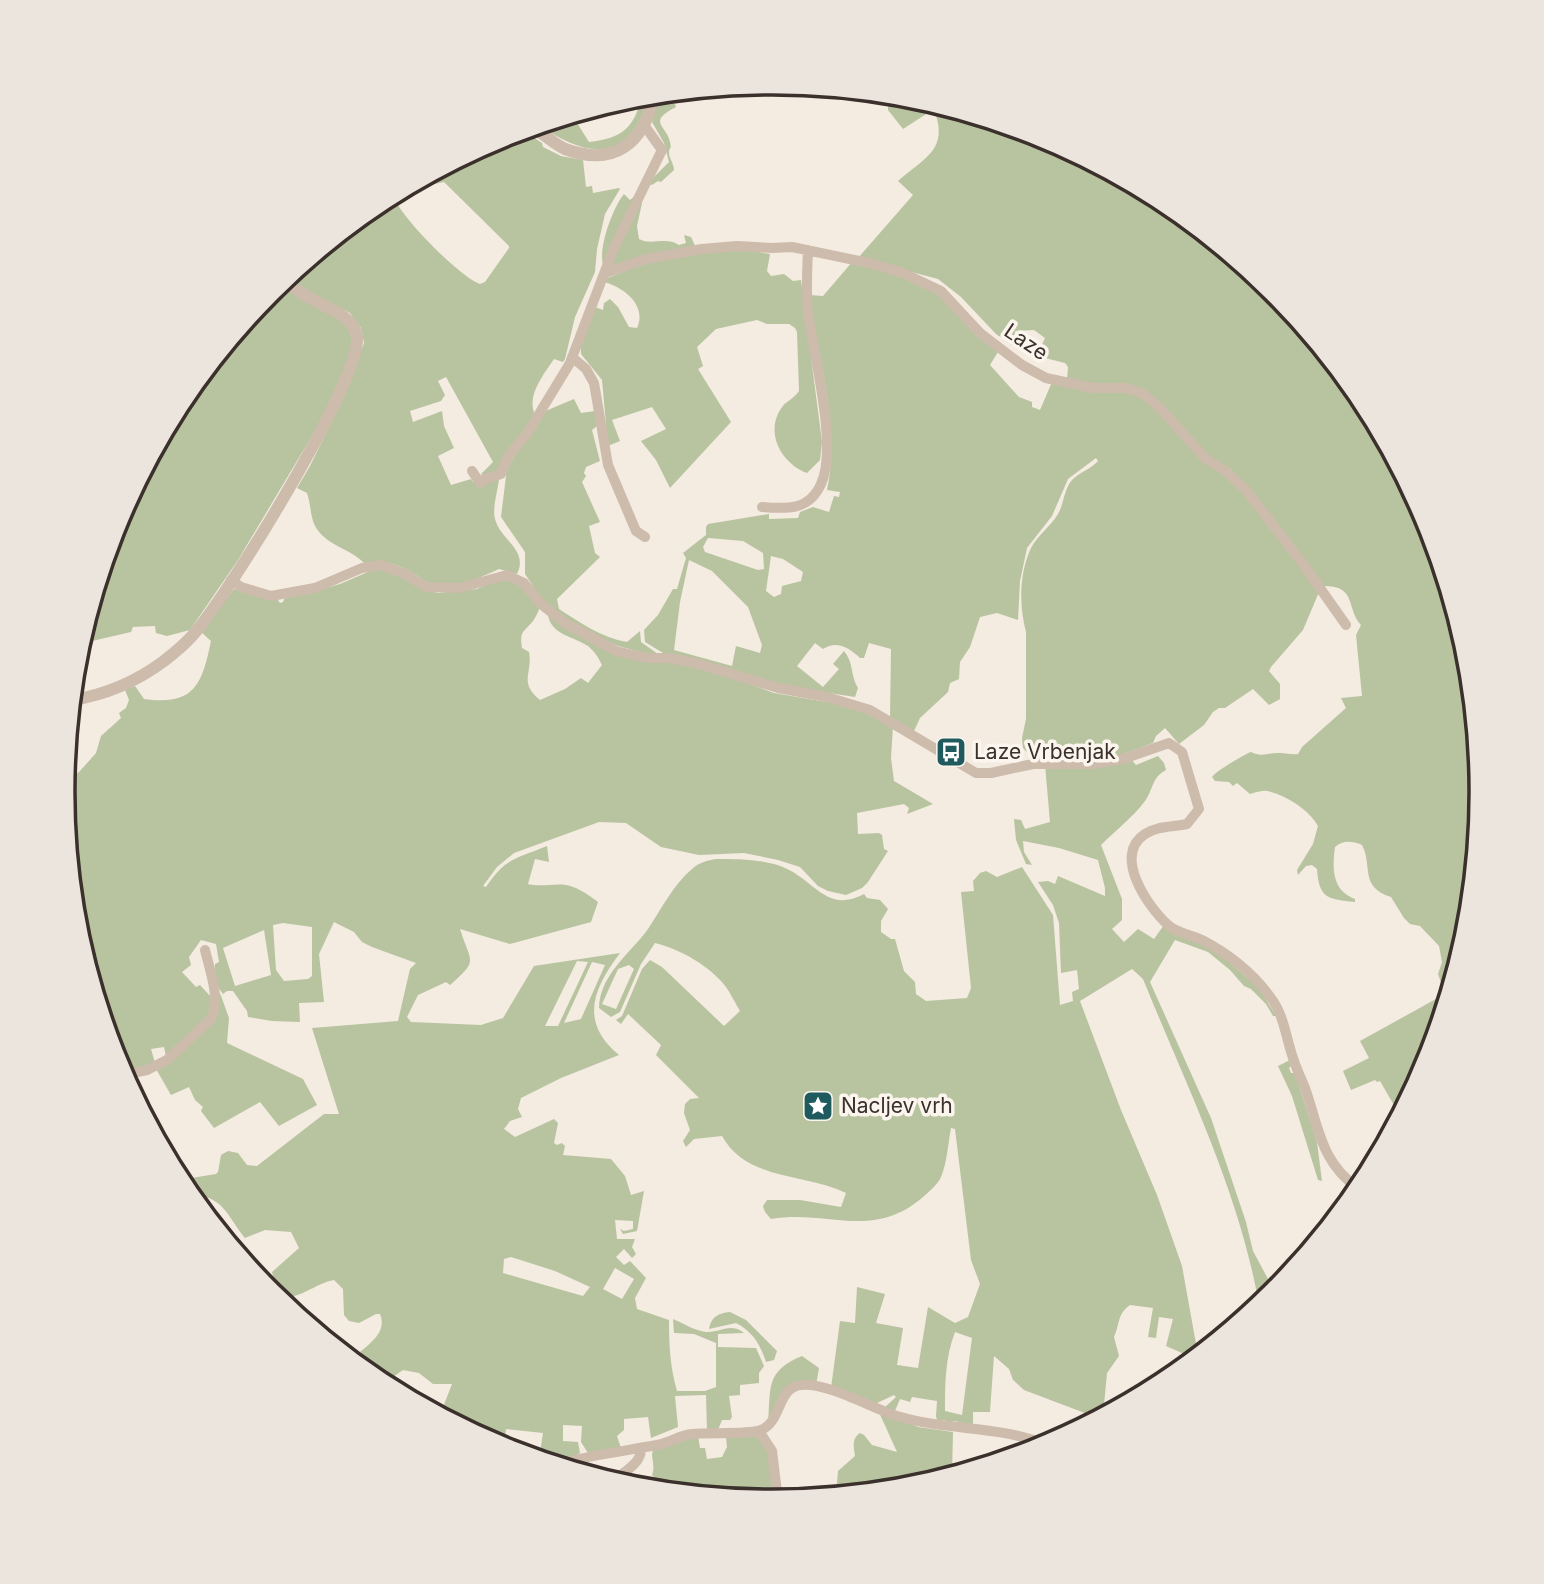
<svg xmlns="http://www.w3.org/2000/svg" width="1544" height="1584" viewBox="0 0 1544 1584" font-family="Inter,sans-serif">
<rect width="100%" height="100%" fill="#f4ebe1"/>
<path fill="#b8c4a0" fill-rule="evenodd" d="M670,93L676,107C646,122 667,126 670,142C672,151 669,145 669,154C670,160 674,164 674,170L661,182L658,181L652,185L648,183L669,162L664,143L652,122L660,94Z
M649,95C631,163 589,160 539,125L572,115L589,142C623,138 634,128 642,96Z
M895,95L911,97L1044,137L1166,203L1274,291L1362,398L1427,521L1467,654L1481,792L1467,931L1427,1064L1411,1093L1395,1107L1380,1081L1377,1082L1375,1080L1351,1090L1343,1071L1369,1058L1360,1041L1445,994L1438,974L1442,962L1439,946L1420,926L1410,924L1404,918L1391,897C1359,887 1373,866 1362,845C1352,841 1343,840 1335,847C1332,868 1332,891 1355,899V902C1328,899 1319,899 1317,869L1312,865L1306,866L1298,875L1297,870L1313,844L1318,826C1310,810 1284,794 1267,791C1261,790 1255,793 1250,794L1237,783L1233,786L1229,782L1215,781L1212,777C1216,771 1245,754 1251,752C1262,758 1269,752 1280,753C1287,753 1291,755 1298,754L1302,747L1346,708L1341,698L1362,696L1356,635L1361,625C1346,609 1357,587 1326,586L1319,592L1303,630L1271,667L1269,671L1280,684V699L1269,705L1253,689L1225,708H1219L1213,712L1204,725L1179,744L1165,728L1156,736L1153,743L1118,756L1077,760L1033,759L1023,748L1022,738L1026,719V632C1019,606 1019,574 1031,548C1038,535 1050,527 1058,514C1064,504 1064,489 1072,480C1080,472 1091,469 1098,461L1096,458L1068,479L1052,516L1027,548L1020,581L1018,620L997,613L980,617L970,647L960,662L959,679L950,683L948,692L920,718L914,731L890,717L891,649L869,643L864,658H860C849,648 837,640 823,649L815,643L797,666L823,687L839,669L833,664L844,651C854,663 850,675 858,688L855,697L763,683L697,660L668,656L645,642L644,630L658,615L673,589H677L686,558L683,553L706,535V527L708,524L769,514V519L798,518L800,512L813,507L829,512L834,496L839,497L840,492L827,490C840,429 821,366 810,306V295L823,296L853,261L899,275L936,291L973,330L998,352L990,365L1019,397L1032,402V407L1040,410L1052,382L1085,389L1128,391L1143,396L1167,419L1200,458L1231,476L1232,470L1199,451L1187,431L1164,407L1142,391L1127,386H1111L1067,380L1068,367L1065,363L1037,356L1045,338L1034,330L1015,331L1018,349L996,334L961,297L938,279L858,258L913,195L898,181C926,156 949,150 934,109L903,129L888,110V106L896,100ZM708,538L743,541L763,553L764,569L758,570L705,552L703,547ZM771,556L783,559L803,572L801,581L782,586L781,594L774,597L766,591ZM689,560L712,571L748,607L762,645L760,653L736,646L732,666L674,650L680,602Z
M523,130L542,143L543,147L561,156L583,160L586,187L592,186L593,193L619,188L620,189L605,214L597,249L595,272L575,317L565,359L563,362L554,359C544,374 526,396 535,415L502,468L484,476L481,474L493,462L446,377L438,381L445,395L441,401L410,411L413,422L442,411L444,426L454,448L438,456L451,485L471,479L473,482L483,483L499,479C498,490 492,508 495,519C500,540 529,550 517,574L499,569C477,579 455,590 430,583C424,581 421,578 416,575C401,565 382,559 364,563C350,548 326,546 315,526C310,516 311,504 307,493L297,488L310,466L340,405L364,343L361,328L350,313L304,290L290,275L378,202L395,193L393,195C399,216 460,277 480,284L485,282L509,248V246L444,182L400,191L501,137Z
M624,194L630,200L636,195L642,203L637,226L639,239C651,246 666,236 679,245L686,243L684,235L691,237L696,248L605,269C595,254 613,207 624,194Z
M746,250L770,254L767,271L771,276L784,274L793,281L801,280L822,442L820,460L807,473C783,464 765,435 780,410C785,401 794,399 799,391L797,332L795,328L789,324H767L757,320L716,329L697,347L703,366L698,369L731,422L670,488L656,460L641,441L666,429L652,407L612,420L620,441L608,446L602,380L581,354V334L595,307L603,310L604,303L610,299L618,307L629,327L637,328C648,304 621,285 600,281L642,264L712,251Z
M283,280L349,325L353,348L325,414L238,560L190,630L167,636L156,633L155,626L133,627L131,632L79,644L117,520L183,398L271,290Z
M574,399L581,413L595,411L597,426L592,430L600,461L586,467L584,473L586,476L582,482L600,522L589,526L595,553L600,557L557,599L559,609C579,622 602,638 627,642L640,631L641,642L658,654L659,657L618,646L588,633L545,604L525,574V552L501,517L507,468L543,412Z
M377,568L397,574L427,590L438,593L477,589L498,579L516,581L541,604C539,610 536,617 533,621C524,632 519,631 522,648L529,652C533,673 518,682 540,700L565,689L581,678L588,683L602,665C598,657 595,652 588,646C575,637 551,635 548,615L595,643L698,665L774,693L850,706L893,726L891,758L894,781L933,804L907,814L909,808L904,804L857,813L858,834L879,833L882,835L884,849L888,851L868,882L862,888L846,895L828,891L818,886L800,867L778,860L744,853L699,855L661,847L626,823L599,822L514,853L497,867L483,886L486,887C506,857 516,859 547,846L549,862L535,859L528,884C543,888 559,881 573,887C582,890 591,897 598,902L591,922L510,944L460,929C471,964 479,959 450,985L446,982L418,995L407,1017L411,1022L481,1025L503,1018L534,966L620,953C593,989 579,1022 619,1055L561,1078L521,1098L518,1109L522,1117L510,1121L504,1129L515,1137L554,1119L558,1123L554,1143L557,1145L562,1143L565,1146L563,1155L611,1159L625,1176L631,1195L644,1191L637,1231L623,1234L620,1229L624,1231L633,1229V1221L615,1220L617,1239H635L632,1247L636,1254L632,1258L624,1249L616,1257L624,1265L630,1261L646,1278L635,1298L637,1309L669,1320C669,1344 670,1367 677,1391H705L716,1387V1343L694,1334L674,1333L673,1319C683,1323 695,1331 706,1332C721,1333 730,1322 744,1333L718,1334V1347L756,1348L764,1366L759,1373V1383L740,1385V1395L729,1396L732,1417L730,1420H722L718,1430L707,1431L706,1395L675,1396L678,1427L651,1438L648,1417L624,1419V1430L617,1436L621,1448L588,1453L581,1442L582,1426L563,1425V1441L578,1442L580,1453C567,1463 553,1463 539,1459L543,1433L506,1429L504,1448L500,1447L440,1415L452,1384H433L419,1373L403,1370L393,1377H389L361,1355L360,1352C372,1342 387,1331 380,1314H376L359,1323L349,1321L344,1315L343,1289L334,1280C316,1283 302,1298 284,1297L276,1287L272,1272L299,1248L291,1232L265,1230L245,1238C229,1219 222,1193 191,1196L179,1180L216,1174L218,1172L221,1155L228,1151L238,1153L247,1165L257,1166L324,1114H339L312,1028L398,1021L410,969L416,963L372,947L362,942L354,932L334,922L319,954L324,1002L299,1003L300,1022L272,1021L248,1017L247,1011L233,991H227L223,994L215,983V964L219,962L216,944L201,940L189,957L191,965L182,972L196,987L200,985L211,997L212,1013L166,1057L164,1047L151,1049L155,1063L122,1072L117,1063L77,930L63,792L64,781L79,772L89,761L96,753L101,736L121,718L119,713L126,708L129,700L125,690L135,686L144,699C195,706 202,684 211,641L201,632L234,589L276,597L280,603L283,602L286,595L315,591L340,584ZM283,923L312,927V976L308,979L284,981L276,970L273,925ZM264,930L271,975L235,986L223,948ZM577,961L588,962L558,1026H545ZM592,962L605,965L581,1019L564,1023ZM511,1257L555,1271L590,1287L583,1296L503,1273L504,1259ZM615,1268L634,1279L622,1299L603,1289Z
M1158,756L1164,763L1166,770C1152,777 1153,790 1145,801C1133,817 1115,831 1101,845L1122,899V920L1112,929L1124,942L1138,929L1154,939L1164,925L1214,949L1259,988L1276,1016H1273L1266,1004L1251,989L1244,986L1230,970L1208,952L1175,940L1150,982L1211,1118L1246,1222L1253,1251L1275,1292L1259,1305C1240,1193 1186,1085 1143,979L1132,969L1080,1001L1121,1110L1157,1195L1182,1266L1198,1355L1190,1361L1191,1357L1166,1346L1173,1319L1159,1317L1156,1338L1148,1337L1153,1308L1130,1305C1117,1314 1120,1324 1114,1337L1119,1356L1107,1373L1103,1415L1098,1418L1024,1390L1013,1380L1009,1369L994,1356L990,1412H973V1426L955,1421L946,1423L945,1420H937L936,1416L937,1401L912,1397L910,1402L900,1399L894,1413L884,1408L896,1397L894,1395L875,1404L831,1388L840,1321L855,1323L857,1287L885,1294L876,1323L903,1328L897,1365L918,1368L928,1307L955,1323L968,1317L980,1284L971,1260L955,1129L951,1128C948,1144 947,1163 941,1177C938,1184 929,1192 923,1197C872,1241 828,1209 771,1219L765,1212L763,1206L767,1200H800L841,1207L846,1193C804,1173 747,1181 722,1136L694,1139L686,1147L683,1141L690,1130L684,1113L685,1104L690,1099L699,1098L656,1055L661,1045L628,1014L621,1024L616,1020L622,1016L642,969L650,960L662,967L724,1026L740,1011C735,1003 731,994 726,987C710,966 680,949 655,943L641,964L620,1012L611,1017L599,1008C600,974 630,954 648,929C662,908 673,885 692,869C698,863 708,860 716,859C737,859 765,859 785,868C814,880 827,914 864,894L867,898L880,900L888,909L881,921V932L891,939H895L904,971L915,982L916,994L926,1001L967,998L971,988L961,892L974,891L973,881L980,873L986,871L997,877L1022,867L1053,915L1060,1005L1073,1001L1072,992L1079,989L1077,970L1061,973L1059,923L1053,905L1038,882L1048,881L1055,884L1058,876L1105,896V888L1098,860L1059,848L1023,841L1024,852L1032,865L1026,864L1016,840L1014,819L1021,820L1025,829L1050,822L1045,765L1131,759L1136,765ZM629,965L634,969L616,1009L602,1004L618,969ZM955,1332L972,1338L962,1415L945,1411C945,1384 945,1358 955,1332Z
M220,993L229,1018L227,1043L303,1079L317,1105L279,1126L260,1102L214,1128L201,1111L203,1107L195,1100L189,1087L171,1095L156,1069L200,1033Z
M1290,1060L1292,1065L1289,1068L1291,1073H1295L1317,1142L1322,1181L1318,1180L1292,1096L1278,1066Z
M730,1312L746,1320L777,1351L774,1360L766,1362C760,1344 753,1332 736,1323L709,1329C711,1317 718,1313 730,1312Z
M802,1356L819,1368L816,1385L795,1384L768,1423C771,1388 765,1371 802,1356Z
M878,1410L918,1427L953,1432L952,1475L910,1487L836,1495L838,1471L855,1456C854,1448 851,1439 860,1433L864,1435L872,1445L897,1452Z
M698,1436L700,1448H705L707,1459L722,1457L727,1447L726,1438L756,1436L768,1446L773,1489L740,1498L670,1491L652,1475C656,1465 650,1458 653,1450Z"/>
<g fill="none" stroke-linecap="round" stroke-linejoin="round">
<path stroke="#cdbbac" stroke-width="10" d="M605,273L646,259L702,249L737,246L772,248L792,247L869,263L903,273L941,291L980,333L1022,365L1046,378L1093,388H1126L1142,393L1160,408L1206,459L1224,470L1246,490L1303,564L1346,625
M572,357L586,369L594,383L608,465L636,531L645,537
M472,471L480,483L485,479L501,474L508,457L528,432L570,363L613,250L662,150L644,125
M762,507C786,509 809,511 821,484C838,448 814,355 808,314C806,293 807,271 808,250
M231,580L241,587L271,596L315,588L362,568L381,565L405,574L426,587L459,588L507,575L524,583L541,604L565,623L616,651L646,658H668L696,663L778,688L827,697L870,710L976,773H991L1033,764H1094L1123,759L1169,743L1182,752L1199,809L1187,824C1173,827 1157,826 1145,834C1112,855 1148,907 1168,925C1177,933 1191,935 1202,940C1229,954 1253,973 1271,998C1284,1015 1286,1038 1293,1058C1296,1068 1301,1078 1305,1088C1319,1128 1321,1163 1359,1189
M123,1075L147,1070L167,1060L211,1019C221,999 210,971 205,950
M1122,1405L1123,1399L1143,1394
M759,1431L772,1451L778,1500
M558,1464C591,1455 624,1451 657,1445C669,1443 680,1435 692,1434C709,1432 748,1435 761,1430C782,1422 777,1387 801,1385C826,1382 872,1408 897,1416C946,1431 999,1425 1047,1445
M613,1481C624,1472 642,1463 641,1448"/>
<path stroke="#cdbbac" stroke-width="12" d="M533,127C543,134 554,144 565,149C614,167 644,144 654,95
M72,700C105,695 137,681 164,661C173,654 184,645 192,636C226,599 361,380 357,337C354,308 301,304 286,278"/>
</g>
<defs>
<g id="bus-square" transform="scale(1.575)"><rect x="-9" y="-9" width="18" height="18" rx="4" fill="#1f5a5e" stroke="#fbf5ee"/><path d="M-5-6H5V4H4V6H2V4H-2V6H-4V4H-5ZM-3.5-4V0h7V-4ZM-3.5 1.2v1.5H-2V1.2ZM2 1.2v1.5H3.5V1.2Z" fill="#fff"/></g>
<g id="sight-square" transform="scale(1.575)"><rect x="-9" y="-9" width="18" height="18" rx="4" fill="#1f5a5e" stroke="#fbf5ee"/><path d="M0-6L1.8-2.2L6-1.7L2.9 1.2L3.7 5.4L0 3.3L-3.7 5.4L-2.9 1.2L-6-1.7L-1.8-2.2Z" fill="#fff"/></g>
</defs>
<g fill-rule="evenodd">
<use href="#bus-square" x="951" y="752"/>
<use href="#sight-square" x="818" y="1106"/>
</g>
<g text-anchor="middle" stroke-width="7" stroke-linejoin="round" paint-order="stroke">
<g font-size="21" fill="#3b302b" stroke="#fbf5ee">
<text transform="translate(1026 342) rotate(34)" y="7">Laze</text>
</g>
<g font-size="21" fill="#3b302b" stroke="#fbf5ee" text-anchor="start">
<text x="974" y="759">Laze Vrbenjak</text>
<text x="841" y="1113">Nacljev vrh</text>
</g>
</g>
<path d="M0 0H1544V1584H0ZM75 792a697 697 0 1 1 1394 0a697 697 0 1 1-1394 0Z" fill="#ece5de" fill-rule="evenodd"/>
<path fill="none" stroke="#3b302b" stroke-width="3.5" d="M75 792a697 697 0 1 1 1394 0a697 697 0 1 1-1394 0Z"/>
</svg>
